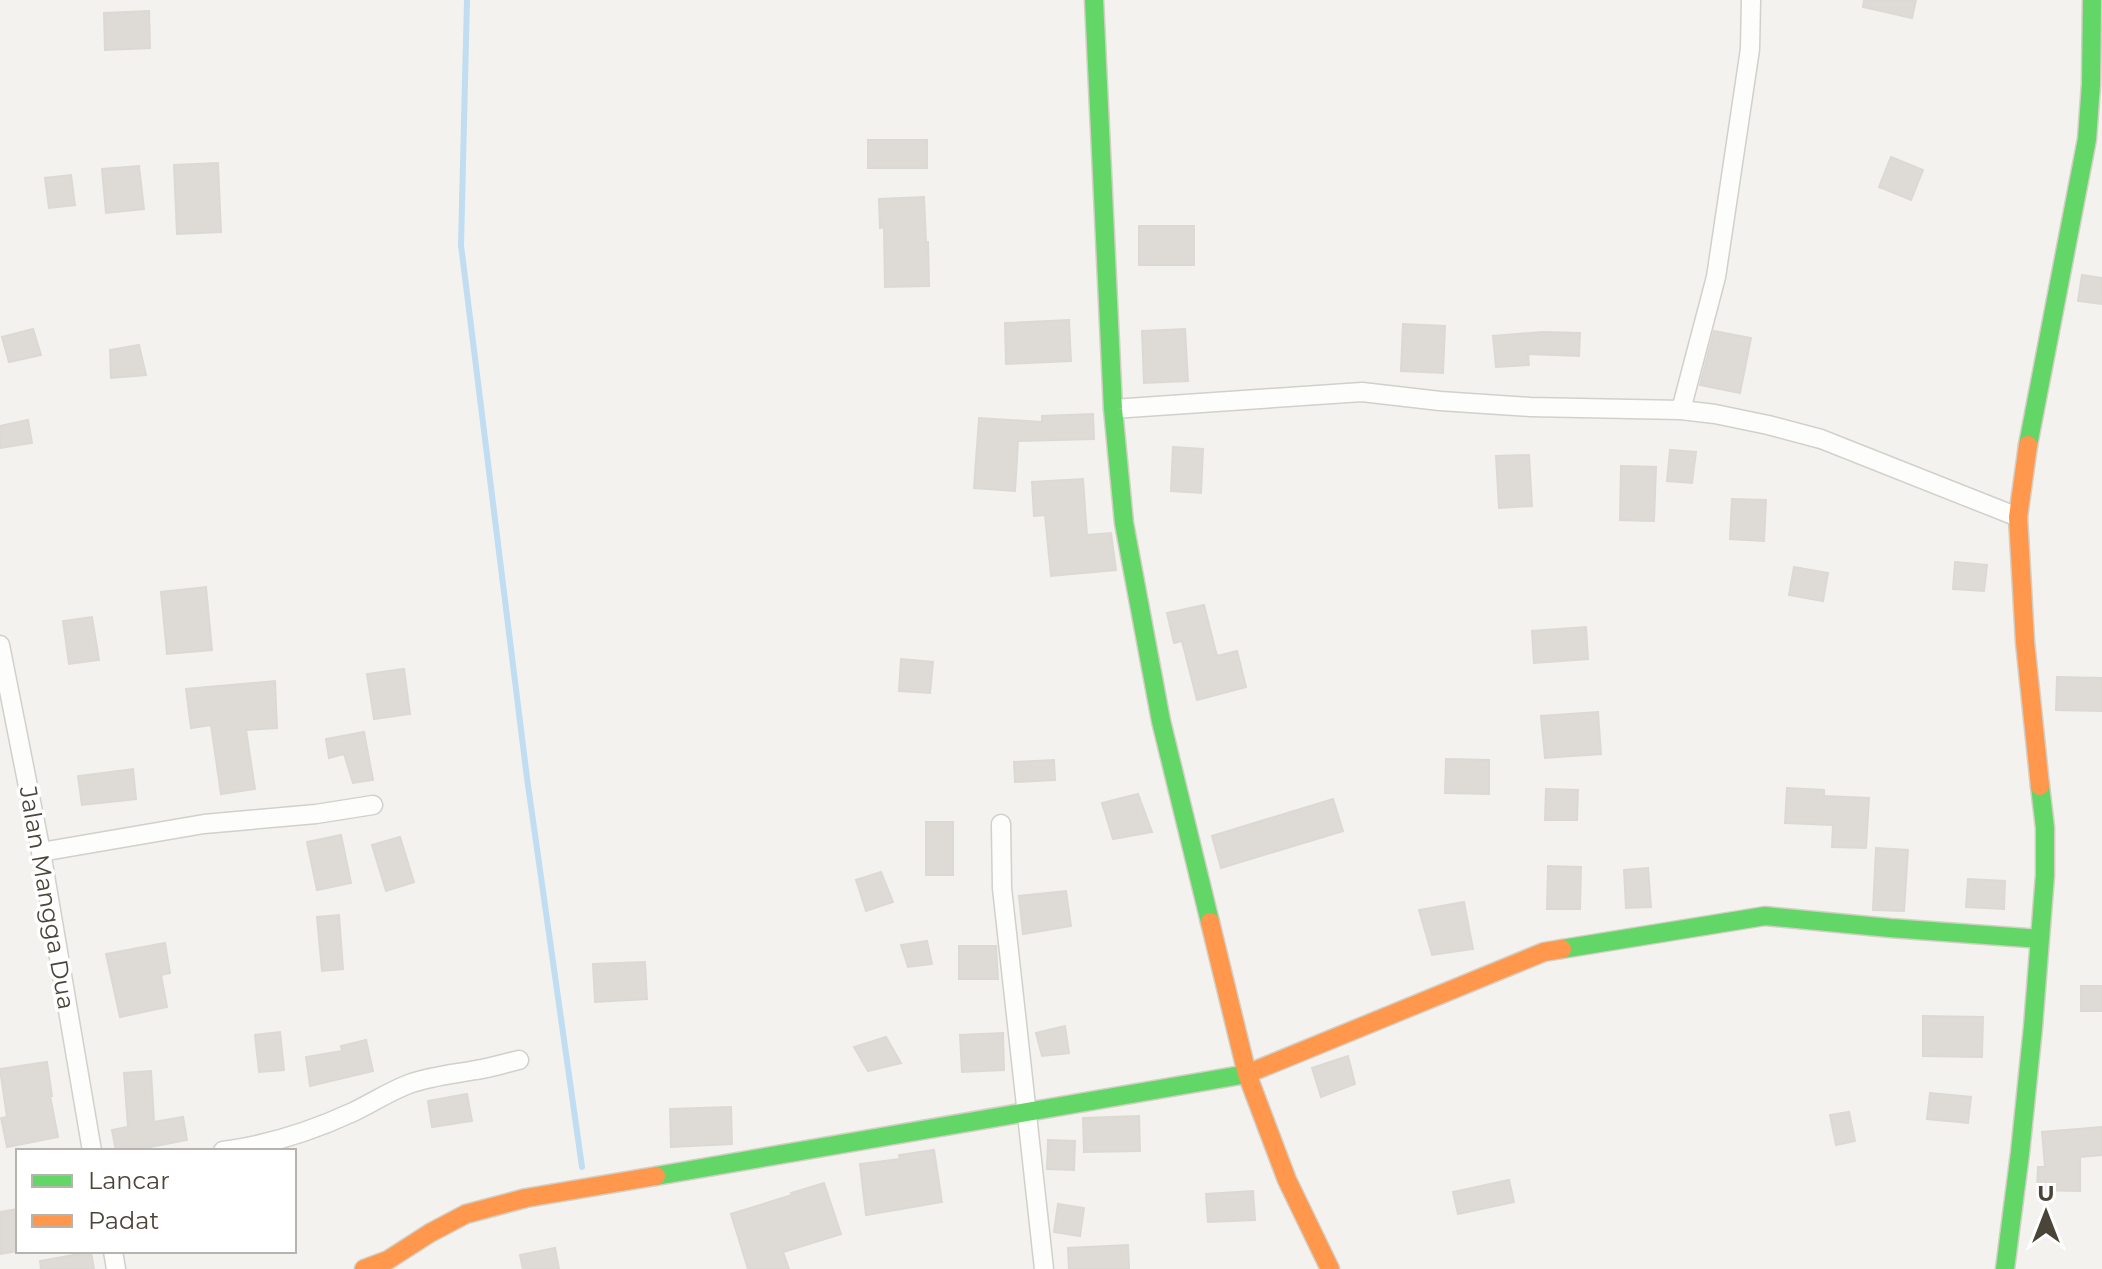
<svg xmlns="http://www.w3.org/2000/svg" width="2102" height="1269" viewBox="0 0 2102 1269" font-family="Montserrat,sans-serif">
<rect width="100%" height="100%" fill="#f4f2ee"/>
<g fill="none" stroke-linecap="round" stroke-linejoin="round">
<path stroke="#c0ddf1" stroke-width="6" d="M467,0L461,245L527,778L582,1167"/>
</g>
<path fill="#dedbd6" stroke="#dcd9d4" stroke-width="2" d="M1864,0H1916L1912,18L1863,7Z
M149,11L150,48L105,50L104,13Z
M868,140H927V168H868Z
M1891,157L1923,170L1911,200L1879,187Z
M218,163L221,232L177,234L174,165Z
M139,166L144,209L106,213L102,169Z
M71,175L75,205L49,208L45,178Z
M924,197L926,242H928L929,286L885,287L884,227L880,228L879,199Z
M1139,226H1194V265H1139Z
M2082,275L2102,278V304L2078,301Z
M1069,320L1071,361L1006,364L1005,323Z
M1403,324L1445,326L1443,373L1401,371Z
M33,329L41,355L9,362L2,337Z
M1185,329L1188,381L1144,383L1142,331Z
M1714,331L1751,338L1740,393L1700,385Z
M1543,332L1580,333L1579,356L1528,354L1529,365L1496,367L1493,336Z
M139,345L146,375L111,378L110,350Z
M1093,414L1094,439L1018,441L1015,491L974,488L979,418L1042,422V416Z
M28,420L32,443L0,448V426Z
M1173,447L1203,449L1201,493L1171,491Z
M1670,450L1696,452L1692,483L1667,481Z
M1529,455L1532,506L1499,508L1496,456Z
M1621,466L1656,467L1654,521L1620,520Z
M1083,479L1087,535L1111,533L1116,570L1051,576L1045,515L1034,516L1032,482Z
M1732,499L1766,500L1764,541L1730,539Z
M1955,562L1987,565L1984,591L1953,589Z
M1794,567L1828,573L1823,601L1789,595Z
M206,587L212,650L167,654L161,592Z
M1204,605L1217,656L1237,651L1246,687L1197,700L1182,641L1174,643L1167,613Z
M92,617L99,660L69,664L63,621Z
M1586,627L1588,659L1534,663L1532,631Z
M901,659L933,662L930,693L899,691Z
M404,669L410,714L374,719L367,674Z
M2057,677L2102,678V711L2056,710Z
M275,681L277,728L246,730L255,789L221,794L211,725L191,728L186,689Z
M1598,712L1601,754L1545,758L1541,716Z
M364,732L373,780L353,783L344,754L329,758L326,739Z
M1446,759L1489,760V794L1445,793Z
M1054,760L1055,780L1015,782L1014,762Z
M133,769L136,799L82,805L78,776Z
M1787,788L1824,790V796L1869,798L1866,848L1832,847L1833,825L1785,823Z
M1546,789L1578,790L1577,820H1545Z
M1138,794L1152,832L1113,839L1102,803Z
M1333,799L1343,831L1221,868L1212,836Z
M926,822H953V875H926Z
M341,835L351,883L317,890L307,842Z
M400,837L414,882L386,891L372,845Z
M1876,848L1908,850L1904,911L1873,910Z
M1548,866L1581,867L1580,909H1547Z
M1648,868L1651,907L1626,908L1624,870Z
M881,872L893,902L866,911L856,880Z
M1968,879L2005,881L2004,909L1966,907Z
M1066,891L1071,926L1023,934L1019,896Z
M1464,902L1473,949L1432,955L1419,910Z
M339,915L343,969L322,971L317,917Z
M927,941L932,964L908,967L901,945Z
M165,943L170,973L161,975L167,1007L120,1017L106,954Z
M959,946H996L998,979H959Z
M645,962L647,999L595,1002L593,964Z
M2081,986H2102V1011H2081Z
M1923,1016L1983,1017L1982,1057L1923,1056Z
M1065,1026L1069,1053L1042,1056L1036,1033Z
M280,1032L284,1070L259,1072L255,1035Z
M1003,1033L1004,1070L962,1072L960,1035Z
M886,1037L901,1063L868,1071L854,1047Z
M366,1040L373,1071L310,1086L306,1057L342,1051L341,1046Z
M1348,1056L1355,1084L1321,1097L1312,1068Z
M47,1062L52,1096H50L58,1137L7,1147L1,1118L7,1117L0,1069Z
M151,1071L154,1122L183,1117L187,1140L129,1151H116L112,1130L128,1127L124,1073Z
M1930,1093L1971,1097L1968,1123L1927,1119Z
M467,1094L472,1121L432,1127L428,1101Z
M731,1107L732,1144L671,1147L670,1109Z
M1849,1112L1855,1141L1836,1145L1830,1115Z
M1139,1116L1140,1151L1084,1152L1083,1118Z
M2102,1127V1155L2080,1157V1191L2037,1190L2038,1167H2045L2042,1132Z
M1048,1140L1075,1141L1074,1170L1047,1169Z
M934,1150L942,1202L866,1215L860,1164L900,1159L899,1155Z
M1509,1180L1514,1202L1458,1214L1453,1192Z
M824,1183L841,1234L783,1252L789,1269H748L731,1214L792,1195L791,1193Z
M1253,1191L1255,1220L1208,1222L1206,1194Z
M1058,1204L1084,1208L1080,1236L1054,1232Z
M18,1209V1251L0,1254V1212Z
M1128,1245L1129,1269H1069L1068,1248Z
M555,1248L559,1269H523L520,1255Z
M91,1252L94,1269H41L40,1261Z"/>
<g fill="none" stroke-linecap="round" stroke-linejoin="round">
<g stroke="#d2d0cb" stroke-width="21">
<path id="street" d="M1113,409L1362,392L1440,401L1530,407L1681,410L1715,414L1768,425L1821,439L2018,517
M1681,410L1716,277L1750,49L1751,0
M0,645L41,852L92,1151
M1001,824L1002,888L1044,1269
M41,852L204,824L316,814L373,805
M223,1151C268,1145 312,1131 353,1112C372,1103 390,1091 409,1084C431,1076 454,1074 476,1070C491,1068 505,1063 519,1060
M113,1251L116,1269"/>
</g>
<g stroke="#d3cfc5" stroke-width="21">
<path id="fast" d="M1094,0L1113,409L1124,523L1161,721L1210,922
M2028,445L2087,139L2091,84L2092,0
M1562,949L1765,916L1890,928L2040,939
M656,1176L1247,1074L1254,1071
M2005,1269L2020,1153L2033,1027L2045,875V828L2040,786"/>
</g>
<g stroke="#d3cfc5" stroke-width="21">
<path id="slow" d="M2028,445L2018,517L2025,642L2040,786
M1210,922L1247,1074L1287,1180L1330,1269
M1254,1071L1544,952L1562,949
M364,1269L388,1260L430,1233L466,1214L526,1198L656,1176"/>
</g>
<use href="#street" stroke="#fdfdfc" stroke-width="18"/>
<use href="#fast" stroke="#63d668" stroke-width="18"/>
<use href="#slow" stroke="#ff974d" stroke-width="18"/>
</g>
<g text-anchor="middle" stroke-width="7" stroke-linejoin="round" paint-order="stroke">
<g font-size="24" fill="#4b4439" stroke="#fff">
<text transform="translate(47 898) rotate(80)" y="8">Jalan Mangga Dua</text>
</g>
</g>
<rect x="16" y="1149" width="280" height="104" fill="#ffffff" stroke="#b7b4b0" stroke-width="2"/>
<rect x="32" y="1175" width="40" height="12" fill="#63d668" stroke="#b7b4b0" stroke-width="2"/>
<text x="88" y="1189" font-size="24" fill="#4b4439">Lancar</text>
<rect x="32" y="1215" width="40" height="12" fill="#ff974d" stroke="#b7b4b0" stroke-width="2"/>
<text x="88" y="1229" font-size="24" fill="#4b4439">Padat</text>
<g transform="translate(2046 1213)" stroke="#ffffff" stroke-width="6" paint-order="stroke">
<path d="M0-6L14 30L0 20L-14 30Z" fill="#4b4439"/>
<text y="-12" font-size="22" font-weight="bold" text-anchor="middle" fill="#4b4439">U</text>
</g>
</svg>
